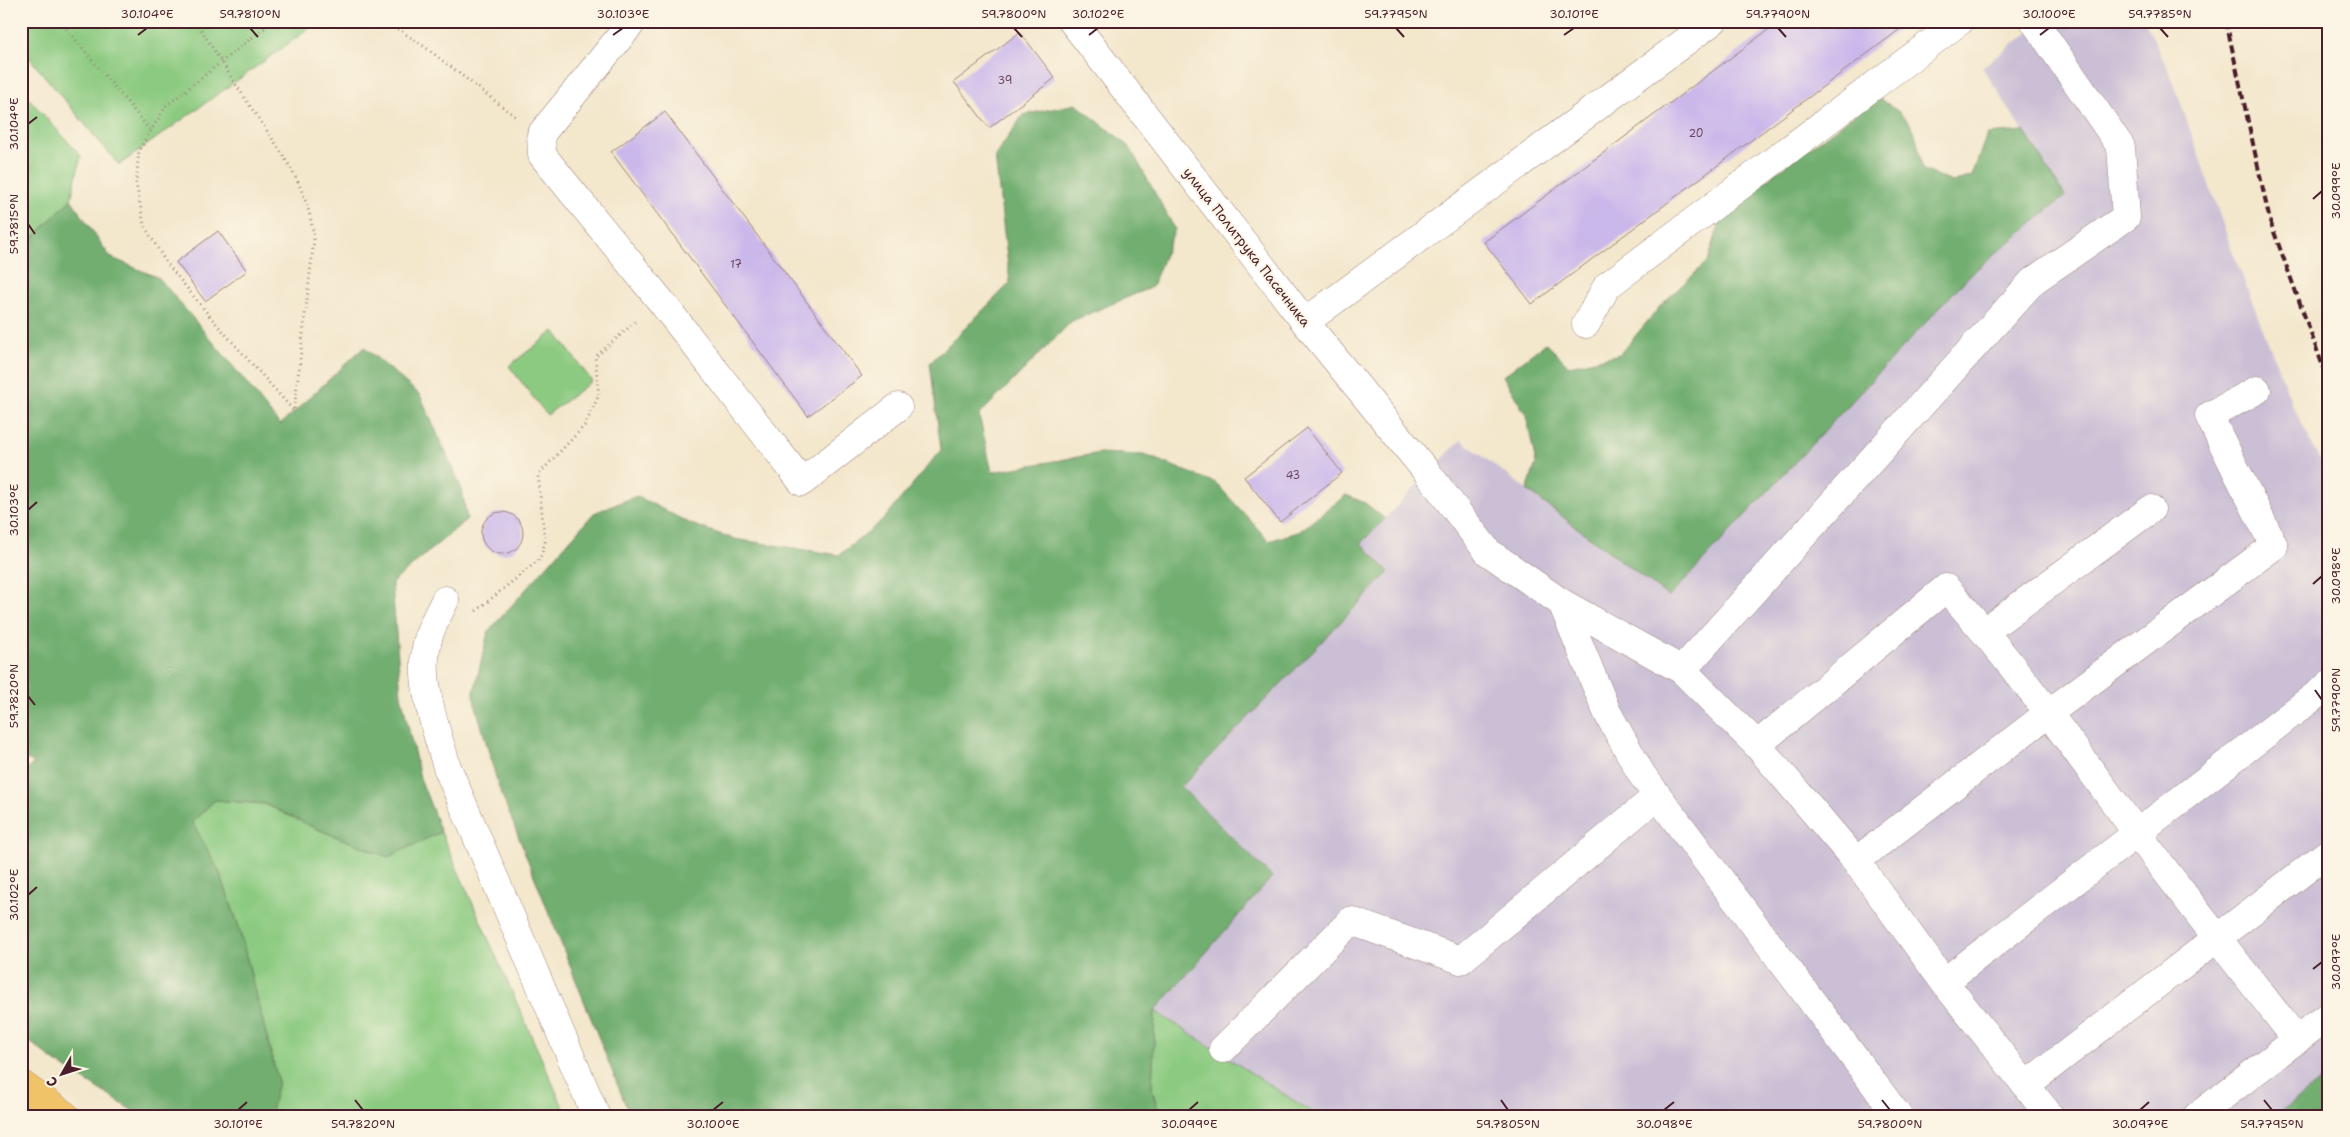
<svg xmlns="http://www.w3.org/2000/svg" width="2350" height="1137" viewBox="0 0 2350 1137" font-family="'Shantell Sans',sans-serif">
<rect width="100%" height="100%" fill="#fcf5e5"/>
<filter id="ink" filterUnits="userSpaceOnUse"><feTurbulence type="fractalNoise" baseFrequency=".02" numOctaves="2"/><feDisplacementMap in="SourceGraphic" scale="10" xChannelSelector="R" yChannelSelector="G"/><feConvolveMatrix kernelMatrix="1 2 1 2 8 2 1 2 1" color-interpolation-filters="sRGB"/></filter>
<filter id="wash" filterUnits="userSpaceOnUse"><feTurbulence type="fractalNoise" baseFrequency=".0096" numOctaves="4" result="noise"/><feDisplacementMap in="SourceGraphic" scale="20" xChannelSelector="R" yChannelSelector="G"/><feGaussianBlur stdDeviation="1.12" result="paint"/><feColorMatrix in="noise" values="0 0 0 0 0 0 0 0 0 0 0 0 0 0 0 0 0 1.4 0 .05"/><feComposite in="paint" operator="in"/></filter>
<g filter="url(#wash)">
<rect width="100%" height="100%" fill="#f3e7cc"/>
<path fill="#cbbfd5" d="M2044,21H2145L2172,78L2229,242L2292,404L2329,478V1075L2275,1116H1318L1155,1011L1272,877L1181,787L1389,572L1361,543L1461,440L1669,597L1971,274L2065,196L1982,67Z"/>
<path fill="#8cca81" stroke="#6b7456" d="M21,21H320L119,165L21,48Z
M21,90L81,156L71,199L21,250Z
M554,331L592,381L547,415L509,366Z
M215,800L265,804L317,829L388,857L441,832L567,1116H270L278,1081L238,924L219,871L192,822Z
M1155,1011L1318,1116H1160L1152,1089Z"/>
<path fill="#71ae6f" stroke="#5e664d" d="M1878,97C1915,122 1915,125 1922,169L1952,182L1972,176L1987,134L2024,131L2065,196L1971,274L1669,597L1527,490L1536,463L1526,415L1503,376L1546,343L1569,366L1620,354L1663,303L1708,261L1723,212Z
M1076,104L1129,146L1175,229L1152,287L1072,321L979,415L992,472L1100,453L1145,455L1216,483L1269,541L1300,531L1346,495L1365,503L1385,519L1361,543L1389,572L1181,787L1272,877L1155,1011L1152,1089L1160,1116H630L499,788L473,696L488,632L594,513L637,496L691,524L734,539L839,555L883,520L941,450L930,363L1010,283L995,156L1023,115Z
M71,199L110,257L159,278L228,360L280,425L364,347L420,395L462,489L467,519L392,583L401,695L420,778L441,832L388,857L317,829L265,804L215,800L192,822L219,871L238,924L278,1081L270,1116H141L53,1060L21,1035V778L34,762L21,757V250Z
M2323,1079L2329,1093V1116H2275Z"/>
<g id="blocks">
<path fill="#cbb8eb" d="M1780,21H1905L1907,24L1532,304L1484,242Z
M1020,32L1055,78L989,128L954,82Z
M665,112L862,376L808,416L611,152Z
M218,231L247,271L205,301L176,262Z
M1307,428L1342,473L1280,522L1244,477Z
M481 533a21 21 0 1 1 42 0a21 21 0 1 1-42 0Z"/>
</g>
</g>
<g filter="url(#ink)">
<use href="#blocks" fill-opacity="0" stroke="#9e837c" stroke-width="1"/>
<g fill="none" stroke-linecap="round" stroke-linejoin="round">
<g stroke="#9e837c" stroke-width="29">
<path id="minor" d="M633,21L541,134L542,155L660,300L802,482L898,407
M1072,21L1305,322L1426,471L1488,552L1562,603L1682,670L1757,745L1946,588C2017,666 2074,749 2137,833C2189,903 2243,971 2297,1040
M1305,322L1713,21
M1586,324L1607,286L1960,21
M445,600C439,613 431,626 428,639C417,678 436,729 447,767L596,1116
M1562,603L1607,712L1642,775L1898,1116
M1985,631L2151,509
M1682,670L2033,281L2126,217L2121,147L2034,21
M1757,745L1856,861L1944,982L2050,1116
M1856,861L2050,712L2274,546L2209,416L2257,390
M1944,982L2329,685
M1223,1049L1351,921L1461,960L1657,796
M2026,1085L2329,852
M2197,1116L2329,1015"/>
</g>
<g stroke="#9e837c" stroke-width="29">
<path id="major" d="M21,1084L66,1116"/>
</g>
<path stroke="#9e837c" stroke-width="3" stroke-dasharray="1 4" stroke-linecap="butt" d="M60,21L151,131
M196,21C214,51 233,80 252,109C281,152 308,185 314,239L294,411L212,319L165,261L144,225L136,183L139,150L166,106L273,21
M385,21L421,44L516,117
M476,611L540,559L545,542L538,475L585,425L599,395L595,357L635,322"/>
<use href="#minor" stroke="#fff" stroke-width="28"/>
<use href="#major" stroke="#f0c369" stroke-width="28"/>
<path stroke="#4a1f2b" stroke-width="4" stroke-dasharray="8 4" stroke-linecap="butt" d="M2226,21L2270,221L2329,383"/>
</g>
</g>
<path fill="none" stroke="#4a1f2b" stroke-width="2" d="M250,28L258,37M1014,28L1022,37M1396,28L1404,37M1778,28L1786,37M2160,28L2168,37M138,35L147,28M613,35L623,28M1089,35L1098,28M1564,35L1574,28M2040,35L2049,28M28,124L37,117M2313,199L2322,191M28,224L35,234M28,510L37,502M2313,584L2322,576M2315,690L2322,700M28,696L35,705M28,895L37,887M2313,969L2322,962M355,1100L363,1110M1501,1100L1508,1110M1882,1100L1890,1110M2264,1100L2272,1110M238,1110L247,1102M713,1110L723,1102M1189,1110L1198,1102M1664,1110L1674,1102M2140,1110L2149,1102"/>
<g text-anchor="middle" stroke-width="4" stroke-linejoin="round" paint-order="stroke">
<g font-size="11" fill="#6a455b">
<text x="1005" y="84">39</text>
<text x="1696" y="137">20</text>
<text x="736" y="268">17</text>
<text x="1293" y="479">43</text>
</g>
<g font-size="14" fill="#4a1f2b" stroke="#fcf5e5">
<text transform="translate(1247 247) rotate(52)" y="5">улица Политрука Пасечника</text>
</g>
</g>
<rect width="2350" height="1137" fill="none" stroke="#fcf5e5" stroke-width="55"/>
<g transform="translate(62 1074) rotate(231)" stroke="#fcf5e5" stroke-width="4" paint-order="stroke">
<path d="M0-4L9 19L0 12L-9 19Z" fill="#4a1f2b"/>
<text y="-8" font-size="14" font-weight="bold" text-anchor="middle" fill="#4a1f2b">С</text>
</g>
<rect x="28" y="28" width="2294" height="1082" fill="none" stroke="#4a1f2b" stroke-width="2"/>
<g font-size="12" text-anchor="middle" fill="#4a1f2b">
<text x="147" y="18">30.104°E</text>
<text x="250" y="18">59.7810°N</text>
<text x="623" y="18">30.103°E</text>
<text x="1014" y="18">59.7800°N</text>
<text x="1098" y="18">30.102°E</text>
<text x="1396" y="18">59.7795°N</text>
<text x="1574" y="18">30.101°E</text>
<text x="1778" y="18">59.7790°N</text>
<text x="2049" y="18">30.100°E</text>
<text x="2160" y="18">59.7785°N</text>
<text transform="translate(14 124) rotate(-90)" y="4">30.104°E</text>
<text transform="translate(2336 191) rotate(-90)" y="4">30.099°E</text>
<text transform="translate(14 224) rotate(-90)" y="4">59.7815°N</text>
<text transform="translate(14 510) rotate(-90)" y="4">30.103°E</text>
<text transform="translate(2336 576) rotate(-90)" y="4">30.098°E</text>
<text transform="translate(14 696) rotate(-90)" y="4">59.7820°N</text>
<text transform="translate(2336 700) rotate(-90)" y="4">59.7790°N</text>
<text transform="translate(14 895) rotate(-90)" y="4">30.102°E</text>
<text transform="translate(2336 962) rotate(-90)" y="4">30.097°E</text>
<text x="238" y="1128">30.101°E</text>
<text x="363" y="1128">59.7820°N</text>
<text x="713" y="1128">30.100°E</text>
<text x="1189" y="1128">30.099°E</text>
<text x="1508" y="1128">59.7805°N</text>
<text x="1664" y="1128">30.098°E</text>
<text x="1890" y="1128">59.7800°N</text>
<text x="2140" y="1128">30.097°E</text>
<text x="2272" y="1128">59.7795°N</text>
</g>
</svg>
